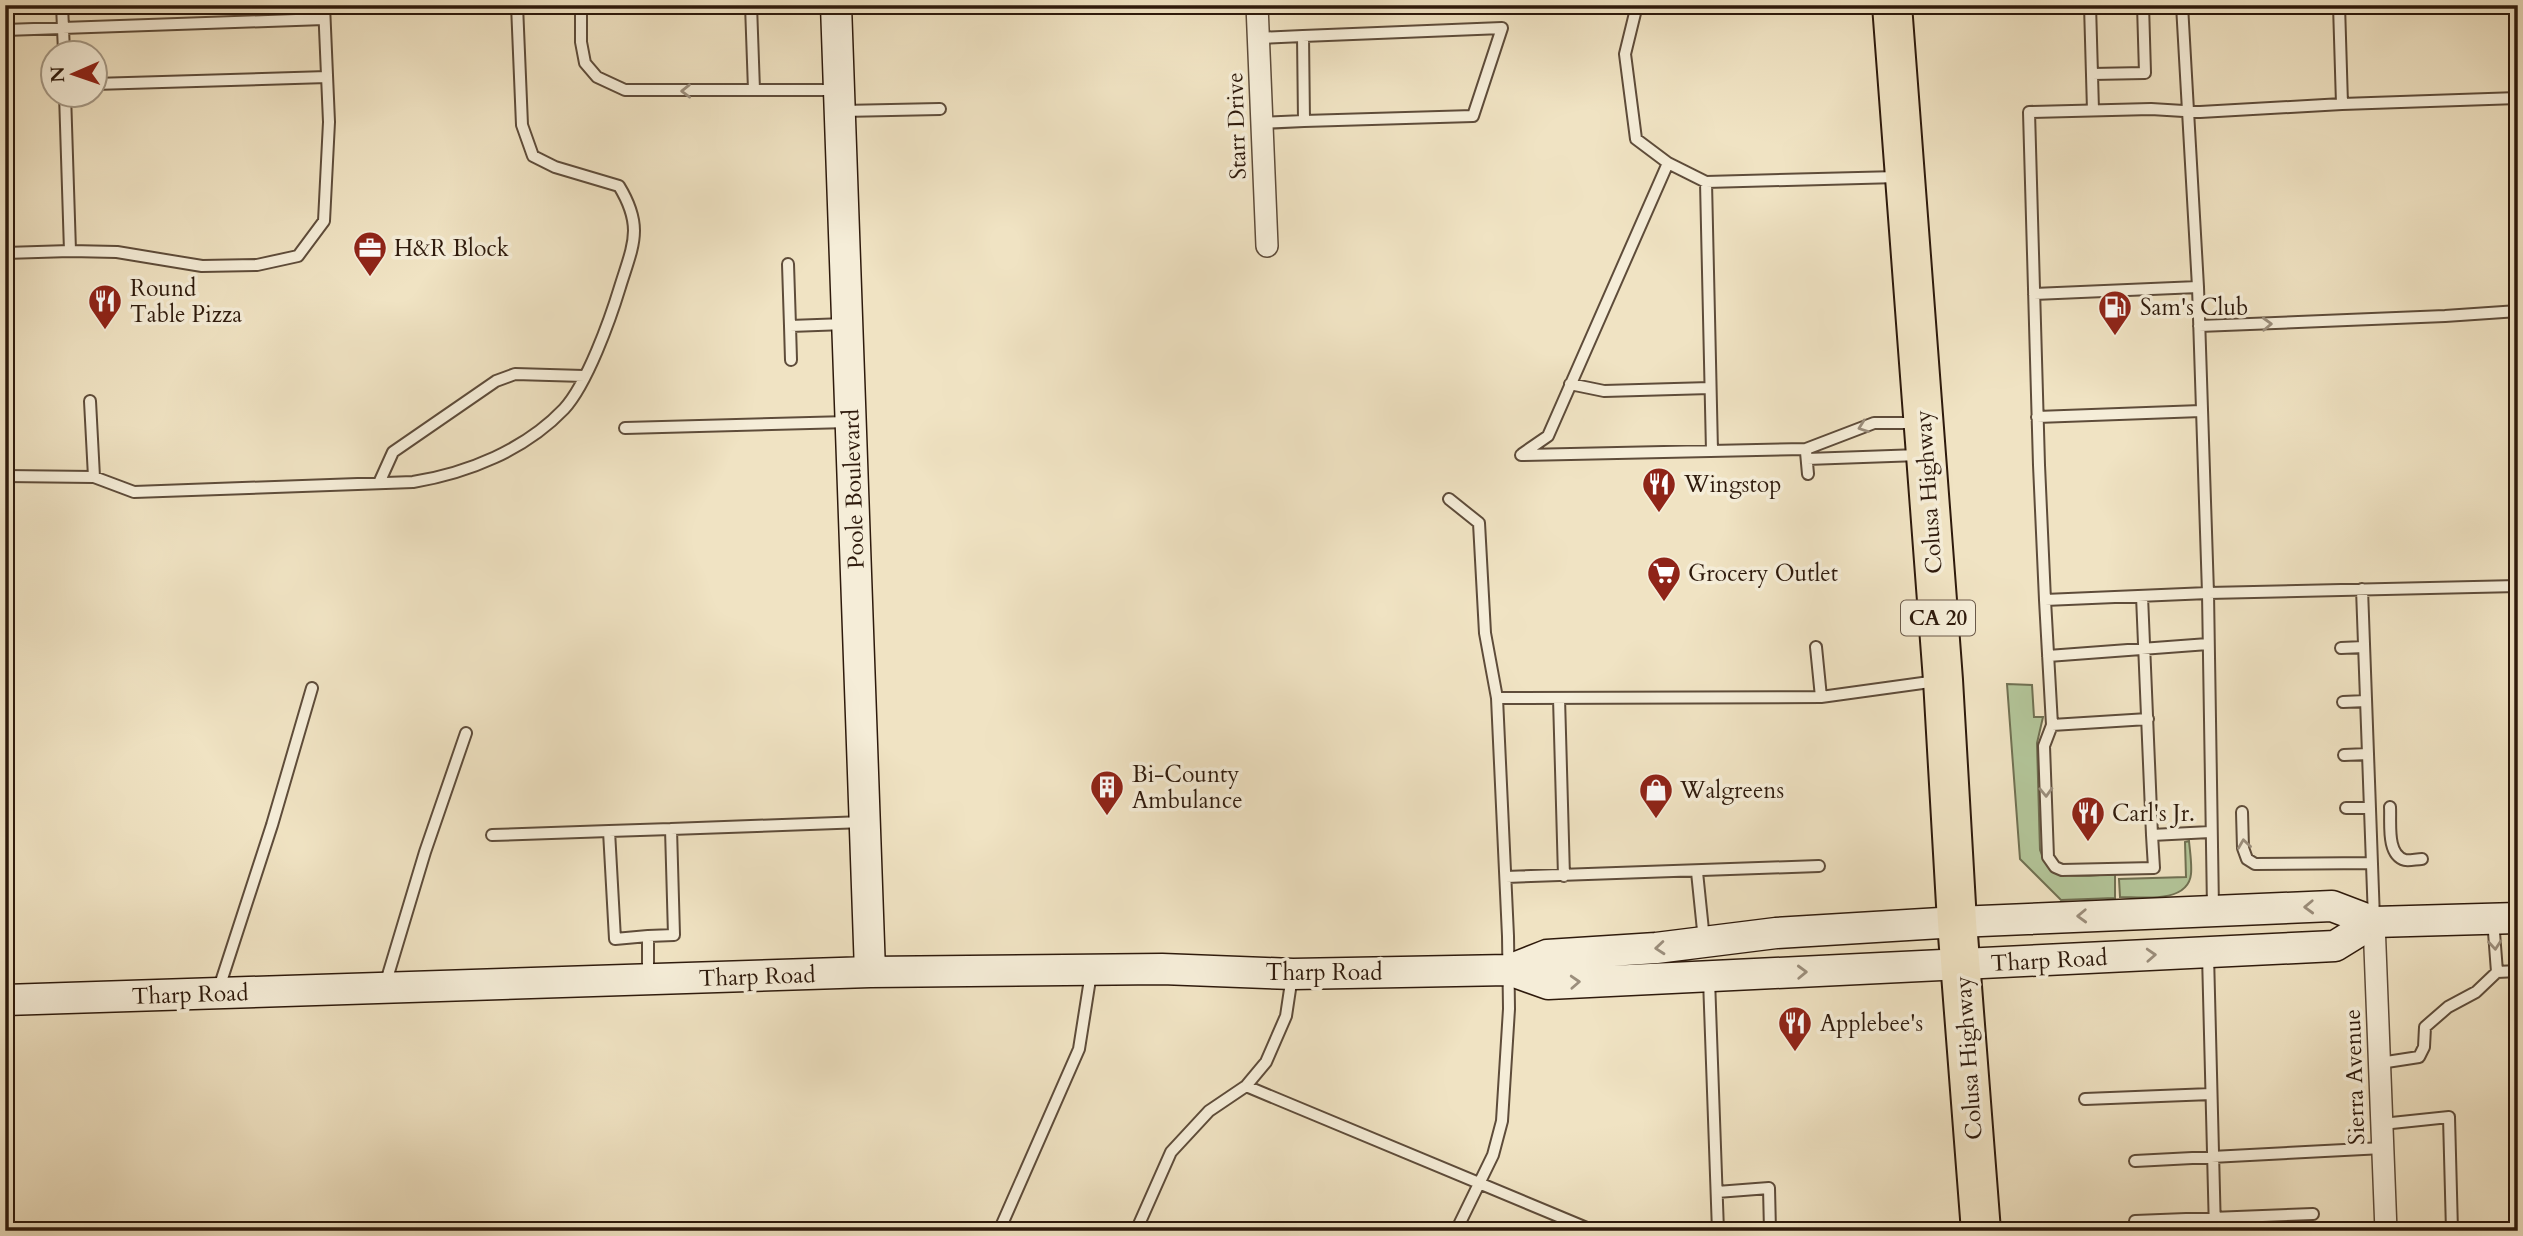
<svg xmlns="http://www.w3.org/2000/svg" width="2523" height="1236" viewBox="0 0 2523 1236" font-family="Cardo,serif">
<rect width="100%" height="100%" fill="#f0e3c3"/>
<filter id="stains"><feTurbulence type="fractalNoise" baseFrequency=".00286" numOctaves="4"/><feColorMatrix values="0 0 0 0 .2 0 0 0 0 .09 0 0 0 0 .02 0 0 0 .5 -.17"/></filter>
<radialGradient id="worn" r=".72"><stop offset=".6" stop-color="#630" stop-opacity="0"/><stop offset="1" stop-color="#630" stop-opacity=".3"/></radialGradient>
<path fill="#b3c599" stroke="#707052" stroke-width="2" d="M2007,684L2032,685L2034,717H2043L2037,743L2040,850C2052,885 2085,875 2115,874V898L2061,900L2020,859Z
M2189,841C2190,852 2192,864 2191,874C2188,904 2141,897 2120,897L2119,879L2186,877L2185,842Z"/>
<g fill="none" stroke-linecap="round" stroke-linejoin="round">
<g stroke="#5e4c3a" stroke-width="14">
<path id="lane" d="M62,5L64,52
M581,5V42L585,63L597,77L625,90H754
M751,5L754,90H836
M1637,5L1625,54L1636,139L1668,163L1706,182L1898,177
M2090,5L2093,110
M2182,5L2198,287L2208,593L2213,908
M2339,5L2342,104L2518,98
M5,30L324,19
M1258,38L1303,36L1502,28L1473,116L1304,121L1303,36
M2092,74L2145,73L2143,5
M94,84L327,77
M2342,104L2200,112L2151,109L2029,112L2039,465L2045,600L2208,593L2518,586
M842,111L940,109
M1262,123L1304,121
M1706,182L1712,451
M70,251L117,252L202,266L257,265L298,256L324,221L329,122L324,5
M5,253L70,251L65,94
M788,264L790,326L845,324
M2034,294L2198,287
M790,326L791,360
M2199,326L2445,316L2518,311
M1570,384L1604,391L1710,388
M90,401L94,477
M2037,417L2201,411
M625,428L848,422
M1806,452L1808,474
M1522,454L1548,436L1668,163
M1521,455L1806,449L1874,423H1917
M1807,459L1919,455
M5,476L94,477L134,492L413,482C468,473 525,450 564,409C587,384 610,320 620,287C633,245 644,227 619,186L555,167L533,156L522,125L517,5
M379,483L393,452L496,381L515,374L584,376
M1449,499L1479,523L1485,633L1497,698L1508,936L1509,1009L1502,1121L1493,1155L1456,1231
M2362,589L2374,919
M2142,596L2152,835L2210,832
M2045,600L2052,725L2044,746L2048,857L2055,867L2062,870L2154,868L2152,835
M1816,647L1821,697
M2341,648L2364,647
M2048,656L2208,644
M1497,698L1821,697L1937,681
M1559,698L1564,876
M2343,702L2366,701
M2052,725L2148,719
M2344,755L2368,754
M2390,807C2391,822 2386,855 2405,860C2409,861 2417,859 2422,859
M2346,808H2370
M2242,812L2243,848L2247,859L2255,864L2372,863
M609,831L671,829
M492,835L609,831L615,939L648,936
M1697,872L1704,940
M1506,877L1819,866
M2493,919L2497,972
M2208,955L2215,1231
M648,976V936L674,935L671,829L864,822
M1709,979L1718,1231
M385,985L425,852L466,733
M218,991L272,825L312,688
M2380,1063L2419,1057L2424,1047L2425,1027L2448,1007L2476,992L2497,972L2518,971
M1246,1086L1594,1231
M2085,1099L2211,1094
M2382,1124L2449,1117L2452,1231
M2135,1161L2383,1148
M1717,1192L1769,1188L1770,1231
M2135,1221L2313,1214
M999,1231L1079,1049L1091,973
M1136,1231L1171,1152L1209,1111L1246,1086L1266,1062L1286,1016L1292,976"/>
</g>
<g stroke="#5e4c3a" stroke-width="24">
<path id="street" d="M1257,5L1267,246
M2374,922L2386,1231"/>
</g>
<g stroke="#2e1a0c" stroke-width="33">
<path id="secondary" d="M836,5L870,972
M1509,970L1548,984L2335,946L2374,922
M5,1000L870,972L1162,969L1293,974L1509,970L1547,955L1656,948L1776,933L1957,922L2332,906L2374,922L2518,918"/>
</g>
<g stroke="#2e1a0c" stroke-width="42">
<path id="highway" d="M1892,5L1943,680L1957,922L1981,1231"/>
</g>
<use href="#lane" stroke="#f5edd8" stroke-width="10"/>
<use href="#street" stroke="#f5edd8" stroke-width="21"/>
<use href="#secondary" stroke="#f5edd8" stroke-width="30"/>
<use href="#highway" stroke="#f0e3c3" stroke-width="38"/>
</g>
<defs><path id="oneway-chevron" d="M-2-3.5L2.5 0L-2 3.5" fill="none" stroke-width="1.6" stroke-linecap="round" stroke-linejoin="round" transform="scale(1.75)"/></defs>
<g stroke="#9b8e7c">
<use href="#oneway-chevron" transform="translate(686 91) rotate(179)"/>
<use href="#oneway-chevron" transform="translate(2267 324) rotate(-2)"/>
<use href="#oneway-chevron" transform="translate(1863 427) rotate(160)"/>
<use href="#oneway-chevron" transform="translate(2046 792) rotate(88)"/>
<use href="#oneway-chevron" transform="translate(2244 844) rotate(-98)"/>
<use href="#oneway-chevron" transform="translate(2309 907) rotate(178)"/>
<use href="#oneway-chevron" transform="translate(2082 916) rotate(178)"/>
<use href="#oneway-chevron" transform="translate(2495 945) rotate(85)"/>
<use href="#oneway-chevron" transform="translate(1660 948) rotate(175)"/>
<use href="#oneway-chevron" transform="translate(2151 955) rotate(-3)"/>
<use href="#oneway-chevron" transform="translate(1802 972) rotate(-2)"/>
<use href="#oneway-chevron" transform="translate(1575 982) rotate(-3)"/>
</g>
<defs>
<g id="office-pin" transform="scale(1.75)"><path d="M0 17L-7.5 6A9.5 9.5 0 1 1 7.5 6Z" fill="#8f2418" stroke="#f5edd8"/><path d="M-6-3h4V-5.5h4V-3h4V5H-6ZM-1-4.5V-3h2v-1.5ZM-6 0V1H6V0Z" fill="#fff"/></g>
<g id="restaurant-pin" transform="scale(1.75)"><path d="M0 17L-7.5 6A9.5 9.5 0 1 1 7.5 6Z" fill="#8f2418" stroke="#f5edd8"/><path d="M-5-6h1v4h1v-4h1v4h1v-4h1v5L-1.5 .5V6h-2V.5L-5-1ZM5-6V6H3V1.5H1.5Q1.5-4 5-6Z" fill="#fff"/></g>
<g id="fuel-pin" transform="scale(1.75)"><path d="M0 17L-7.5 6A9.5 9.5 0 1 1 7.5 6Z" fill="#8f2418" stroke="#f5edd8"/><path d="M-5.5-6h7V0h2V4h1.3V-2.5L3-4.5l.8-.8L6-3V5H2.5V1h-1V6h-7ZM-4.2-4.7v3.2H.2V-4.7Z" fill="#fff"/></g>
<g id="supermarket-pin" transform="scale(1.75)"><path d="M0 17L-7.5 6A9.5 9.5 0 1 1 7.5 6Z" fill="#8f2418" stroke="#f5edd8"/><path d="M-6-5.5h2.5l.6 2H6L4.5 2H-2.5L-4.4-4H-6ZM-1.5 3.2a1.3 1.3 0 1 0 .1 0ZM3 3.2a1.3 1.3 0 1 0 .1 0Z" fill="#fff"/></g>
<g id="building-pin" transform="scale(1.75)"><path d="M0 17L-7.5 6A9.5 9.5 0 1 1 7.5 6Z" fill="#8f2418" stroke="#f5edd8"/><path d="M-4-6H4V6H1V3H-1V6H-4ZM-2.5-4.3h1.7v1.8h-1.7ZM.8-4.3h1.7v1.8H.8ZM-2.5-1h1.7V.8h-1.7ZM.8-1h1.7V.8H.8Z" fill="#fff"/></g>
<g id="shop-pin" transform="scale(1.75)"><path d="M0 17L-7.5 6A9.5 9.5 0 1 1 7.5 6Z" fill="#8f2418" stroke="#f5edd8"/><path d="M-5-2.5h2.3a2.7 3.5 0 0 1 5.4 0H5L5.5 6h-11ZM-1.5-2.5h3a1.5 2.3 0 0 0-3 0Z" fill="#fff"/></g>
</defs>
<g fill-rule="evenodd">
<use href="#office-pin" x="370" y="248"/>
<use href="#restaurant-pin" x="105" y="301"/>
<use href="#fuel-pin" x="2115" y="307"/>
<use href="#restaurant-pin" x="1659" y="484"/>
<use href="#supermarket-pin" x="1664" y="573"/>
<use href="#building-pin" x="1107" y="787"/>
<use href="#shop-pin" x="1656" y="790"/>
<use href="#restaurant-pin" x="2088" y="813"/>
<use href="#restaurant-pin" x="1795" y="1023"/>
</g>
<g text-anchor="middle" stroke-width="7" stroke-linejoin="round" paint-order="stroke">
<rect fill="#f5edd8" stroke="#6a5949" stroke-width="2" x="1901" y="600.5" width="74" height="35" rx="5"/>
<g font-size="21" font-weight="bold" fill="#2e1a0c">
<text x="1938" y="625">CA 20</text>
</g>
<g font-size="23" fill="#2e1a0c" stroke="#f5edd8">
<text transform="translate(1236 126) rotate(-92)" y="8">Starr Drive</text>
<text transform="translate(853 489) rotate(-92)" y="8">Poole Boulevard</text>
<text transform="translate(1928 492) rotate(-94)" y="8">Colusa Highway</text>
<text transform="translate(2049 960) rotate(-3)" y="8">Tharp Road</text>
<text x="1324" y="980">Tharp Road</text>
<text transform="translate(757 976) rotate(-2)" y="8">Tharp Road</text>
<text transform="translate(190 994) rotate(-2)" y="8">Tharp Road</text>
<text transform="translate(1968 1058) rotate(-94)" y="8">Colusa Highway</text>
<text transform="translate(2354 1077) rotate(-92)" y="8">Sierra Avenue</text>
</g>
<g font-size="23" fill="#2e1a0c" stroke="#f5edd8" text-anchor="start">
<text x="394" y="256">H&amp;R Block</text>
<text x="130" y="296">Round<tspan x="130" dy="26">Table Pizza</tspan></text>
<text x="2140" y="315">Sam's Club</text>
<text x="1684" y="492">Wingstop</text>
<text x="1688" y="581">Grocery Outlet</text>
<text x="1132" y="782">Bi-County<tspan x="1132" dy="26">Ambulance</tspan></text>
<text x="1680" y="798">Walgreens</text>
<text x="2112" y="821">Carl's Jr.</text>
<text x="1820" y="1031">Applebee's</text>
</g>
</g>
<rect width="2523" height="1236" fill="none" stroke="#f0e3c3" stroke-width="28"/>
<rect x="7" y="7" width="2509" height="1222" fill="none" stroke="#2e1a0c" stroke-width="3.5"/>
<rect x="14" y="14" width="2495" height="1208" fill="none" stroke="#2e1a0c" stroke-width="2"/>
<g transform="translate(74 74) rotate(268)"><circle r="33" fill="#f5edd8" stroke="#a59986" stroke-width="2"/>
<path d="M0-5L12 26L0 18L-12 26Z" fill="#8f2418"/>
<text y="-10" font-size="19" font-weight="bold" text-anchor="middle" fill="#2e1a0c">N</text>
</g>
<rect width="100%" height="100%" filter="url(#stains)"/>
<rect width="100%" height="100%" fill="url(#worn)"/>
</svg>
